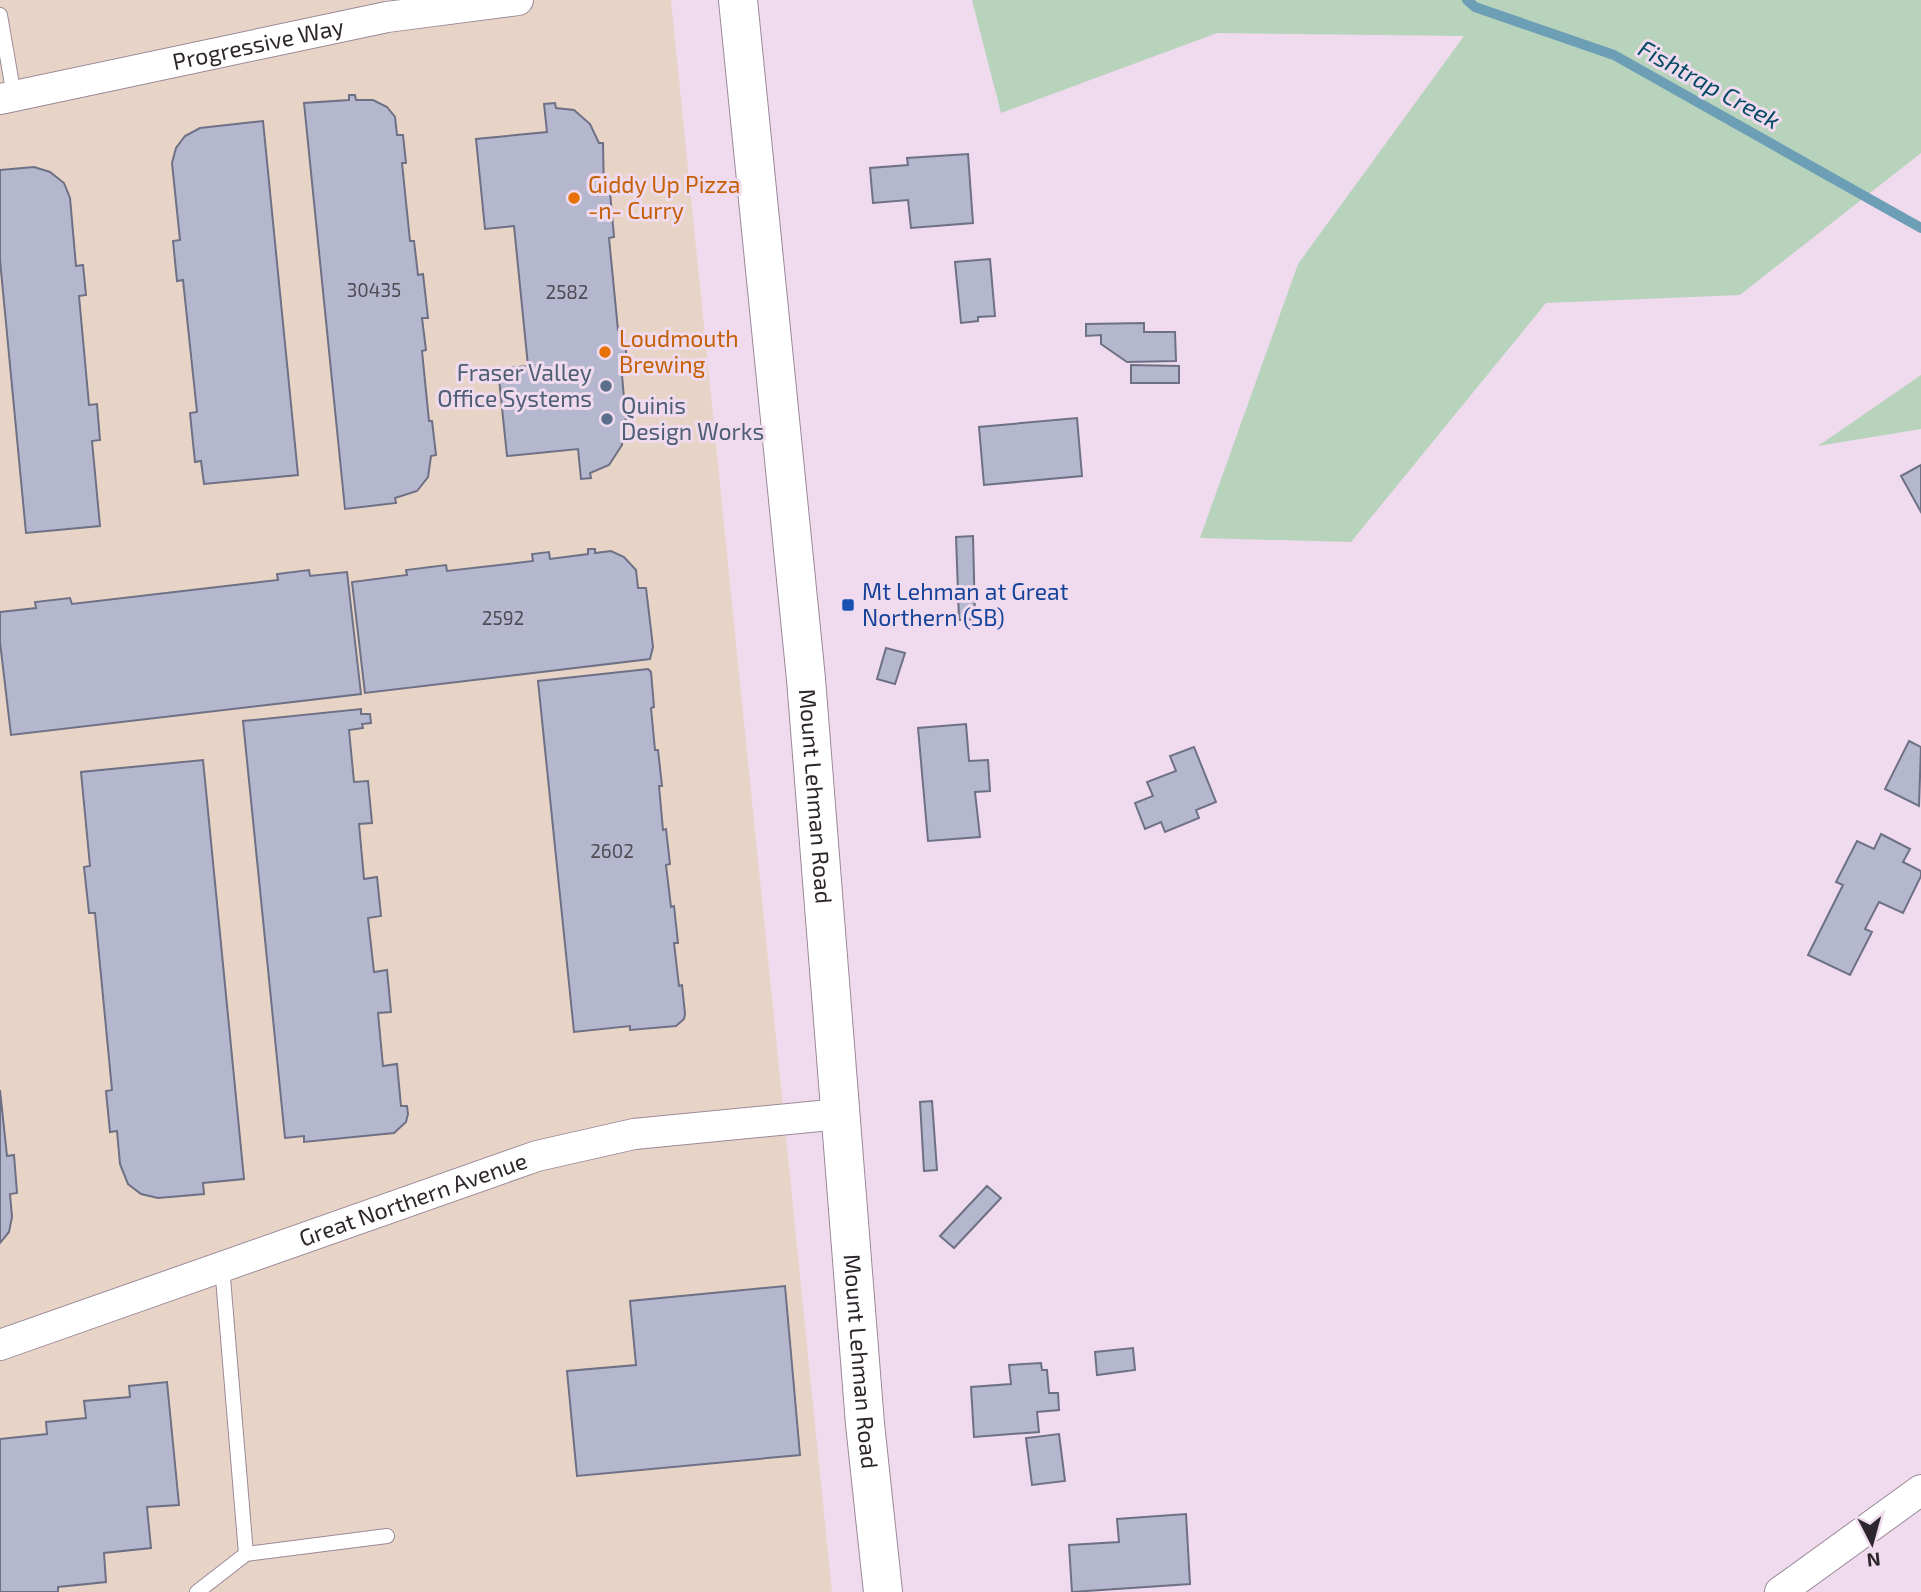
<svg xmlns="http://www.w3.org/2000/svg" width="1921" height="1592" viewBox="0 0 1921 1592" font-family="'Exo 2',sans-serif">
<rect width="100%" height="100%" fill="#efdbed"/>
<path fill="#e8d4c6" d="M0,0H671L832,1592H0Z"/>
<path fill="#b7d3bc" d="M972,0H1921V153L1740,295L1546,303L1351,542L1200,538L1298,264L1464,36L1217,33L1001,113Z
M1921,375V429L1818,446Z"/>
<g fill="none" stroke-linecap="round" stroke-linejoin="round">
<path stroke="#6c9eb6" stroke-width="10" d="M1467,0L1475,7L1614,55L1921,228"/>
</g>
<path fill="#b5b7ce" stroke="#6e7085" stroke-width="2" d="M349,95H355L356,100H373L387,107L395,117L397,135H403L406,163H402L410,241H414L418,275L423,274L428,318H422L426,350L422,351L429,421H432L436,455L431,456L428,477L417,491L395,498L396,503L345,509L304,103L349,100Z
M555,103L556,108L574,110L590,124L599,143H603L604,193L610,192L614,237L609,238L618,330L624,329L628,374L622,375L626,421H622V445L609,465L590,473L591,478L581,479L578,449L507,456L498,369L528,366L514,226L485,229L476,139L547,132L544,104Z
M263,121L298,475L204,484L201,461L195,462L190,413L197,412L183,280L177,281L173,241L180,240L172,163L176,148L185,136L200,128Z
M968,154L973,223L911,228L908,200L873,203L870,168L908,165L907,158Z
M34,167L50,172L64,183L70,198L76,266L83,265L86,295L79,296L89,405L97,404L100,440L92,441L100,526L26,533L0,260V170Z
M990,259L995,316L978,317V321L961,323L955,262Z
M1144,323V332H1175L1176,361L1127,362L1101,344V335L1086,336V324Z
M1131,365L1179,366V383H1131Z
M1077,418L1082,476L984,485L979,427Z
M1921,465V512L1901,476Z
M973,536L975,619L959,620L956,537Z
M588,549H595V553L611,551L624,557L636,570L638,588H646L653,647L650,659L365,693L352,582L407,575L406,570L446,565L447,571L533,561L532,554L549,552L550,559L588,554Z
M309,570L310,576L347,572L361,694L11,735L0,642V612L36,608L35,602L70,598L72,604L278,580L277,574Z
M886,648L905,653L895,684L877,679Z
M648,669L651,672L654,707L651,708L655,750H658L662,786H659L663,830L666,829L670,864L666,865L671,907L674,906L678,943H674L679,986L682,985L685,1014L684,1019L676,1026L630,1030V1026L574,1032L538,681Z
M361,709V714H370L371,723L362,724L363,728L349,730L354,782L368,781L372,823L359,824L364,879L377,877L381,916L368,918L374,972L387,970L391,1012L378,1013L383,1066L397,1064L401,1106H407L408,1114L406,1122L394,1133L304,1142V1136L285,1138L243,721Z
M966,724L969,761L988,760L990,791L975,792L980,837L928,841L918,728Z
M1909,741L1921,747L1919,806L1885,789Z
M1194,747L1216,802L1196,810L1199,818L1165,832L1161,822L1145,829L1135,803L1153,796L1147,782L1176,771L1170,756Z
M203,760L244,1179L203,1183L204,1194L158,1198L141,1194L128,1184L120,1164L117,1131L110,1132L106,1091L112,1090L95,913H89L84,867L90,866L81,772Z
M1881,834L1910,849L1903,862L1921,871V876L1903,913L1879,902L1865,929L1872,932L1850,975L1808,955L1843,885L1836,882L1857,841L1874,849Z
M0,1090L7,1156L14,1155L17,1193L10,1194L12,1217L9,1232L0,1243Z
M932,1101L937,1170L924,1171L920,1102Z
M987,1186L1001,1198L954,1248L940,1236Z
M785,1286L800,1455L577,1476L567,1371L636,1365L630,1301Z
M1133,1348L1135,1370L1097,1375L1095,1352Z
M1041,1363L1042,1370H1047L1049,1393H1058L1059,1410L1037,1412L1039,1432L974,1437L971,1387L1011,1384L1009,1365Z
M167,1382L179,1505L147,1507L151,1548L104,1553L106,1582L58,1587V1592H0V1439L47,1434L46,1422L86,1418L84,1401L130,1397L129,1386Z
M1059,1434L1065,1481L1032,1485L1026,1438Z
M1186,1514L1190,1584L1072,1592L1069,1545L1119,1542L1117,1519Z"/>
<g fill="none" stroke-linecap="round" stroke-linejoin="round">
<g stroke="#9b8999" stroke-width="16">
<path id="service" d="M0,15L14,96
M246,1554L387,1536
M197,1592L246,1554L222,1266"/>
</g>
<g stroke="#9b8999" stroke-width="32">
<g id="minor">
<path id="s1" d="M0,99L387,17L518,0"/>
<path id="s2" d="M0,1345L537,1156L634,1134L840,1114"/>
<path d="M1780,1592L1921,1490"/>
</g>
</g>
<g stroke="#9b8999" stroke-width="40">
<g id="secondary">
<path id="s3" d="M738,0L806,679L865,1424L883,1592"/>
</g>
</g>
<use href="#service" stroke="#fff" stroke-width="14"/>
<use href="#minor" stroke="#fff" stroke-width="30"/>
<use href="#secondary" stroke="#fff" stroke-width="38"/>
</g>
<g fill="#e8710a" stroke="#efdbed" stroke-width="2.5">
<circle cx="574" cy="198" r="7"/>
<circle cx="605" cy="352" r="7"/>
</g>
<g fill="#5c6f8a" stroke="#efdbed" stroke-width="2.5">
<circle cx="606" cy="386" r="7"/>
<circle cx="607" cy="419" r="7"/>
</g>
<rect fill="#1a4fb4" stroke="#efdbed" stroke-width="2.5" x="841" y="598" width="14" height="14" rx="3.5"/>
<g text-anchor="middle" stroke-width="6" stroke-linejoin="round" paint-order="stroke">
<g font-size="19" fill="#504a55">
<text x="374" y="297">30435</text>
<text x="567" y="299">2582</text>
<text x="503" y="625">2592</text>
<text x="612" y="858">2602</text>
</g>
<g font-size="23" fill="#2e262d" stroke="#efdbed">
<text dy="8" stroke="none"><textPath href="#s1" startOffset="264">Progressive Way</textPath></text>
<text dy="8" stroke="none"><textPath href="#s3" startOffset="800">Mount Lehman Road</textPath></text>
<text dy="8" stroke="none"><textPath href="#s2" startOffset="438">Great Northern Avenue</textPath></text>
<text dy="8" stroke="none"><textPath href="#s3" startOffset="1367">Mount Lehman Road</textPath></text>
</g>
<g font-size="23" fill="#c56008" stroke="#efdbed" text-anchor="start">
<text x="588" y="193">Giddy Up Pizza<tspan x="588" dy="26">-n- Curry</tspan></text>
<text x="619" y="347">Loudmouth<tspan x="619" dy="26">Brewing</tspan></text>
</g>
<g font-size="23" fill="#4e5e75" stroke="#efdbed" text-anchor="end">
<text x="592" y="381">Fraser Valley<tspan x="592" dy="26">Office Systems</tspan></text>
<text x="621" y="414" text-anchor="start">Quinis<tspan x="621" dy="26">Design Works</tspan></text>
</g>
<g font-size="23" fill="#164399" stroke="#efdbed" text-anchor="start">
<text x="862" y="600">Mt Lehman at Great<tspan x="862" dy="26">Northern (SB)</tspan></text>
</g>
<g font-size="24" font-style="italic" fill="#054b65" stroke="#efdbed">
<text transform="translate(1709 85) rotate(29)" y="8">Fishtrap Creek</text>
</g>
</g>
<g transform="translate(1872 1543) rotate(174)" stroke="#efdbed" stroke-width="5" paint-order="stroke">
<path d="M0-5L12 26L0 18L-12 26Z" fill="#2e262d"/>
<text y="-10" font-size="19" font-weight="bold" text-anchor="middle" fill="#2e262d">N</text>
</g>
</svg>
